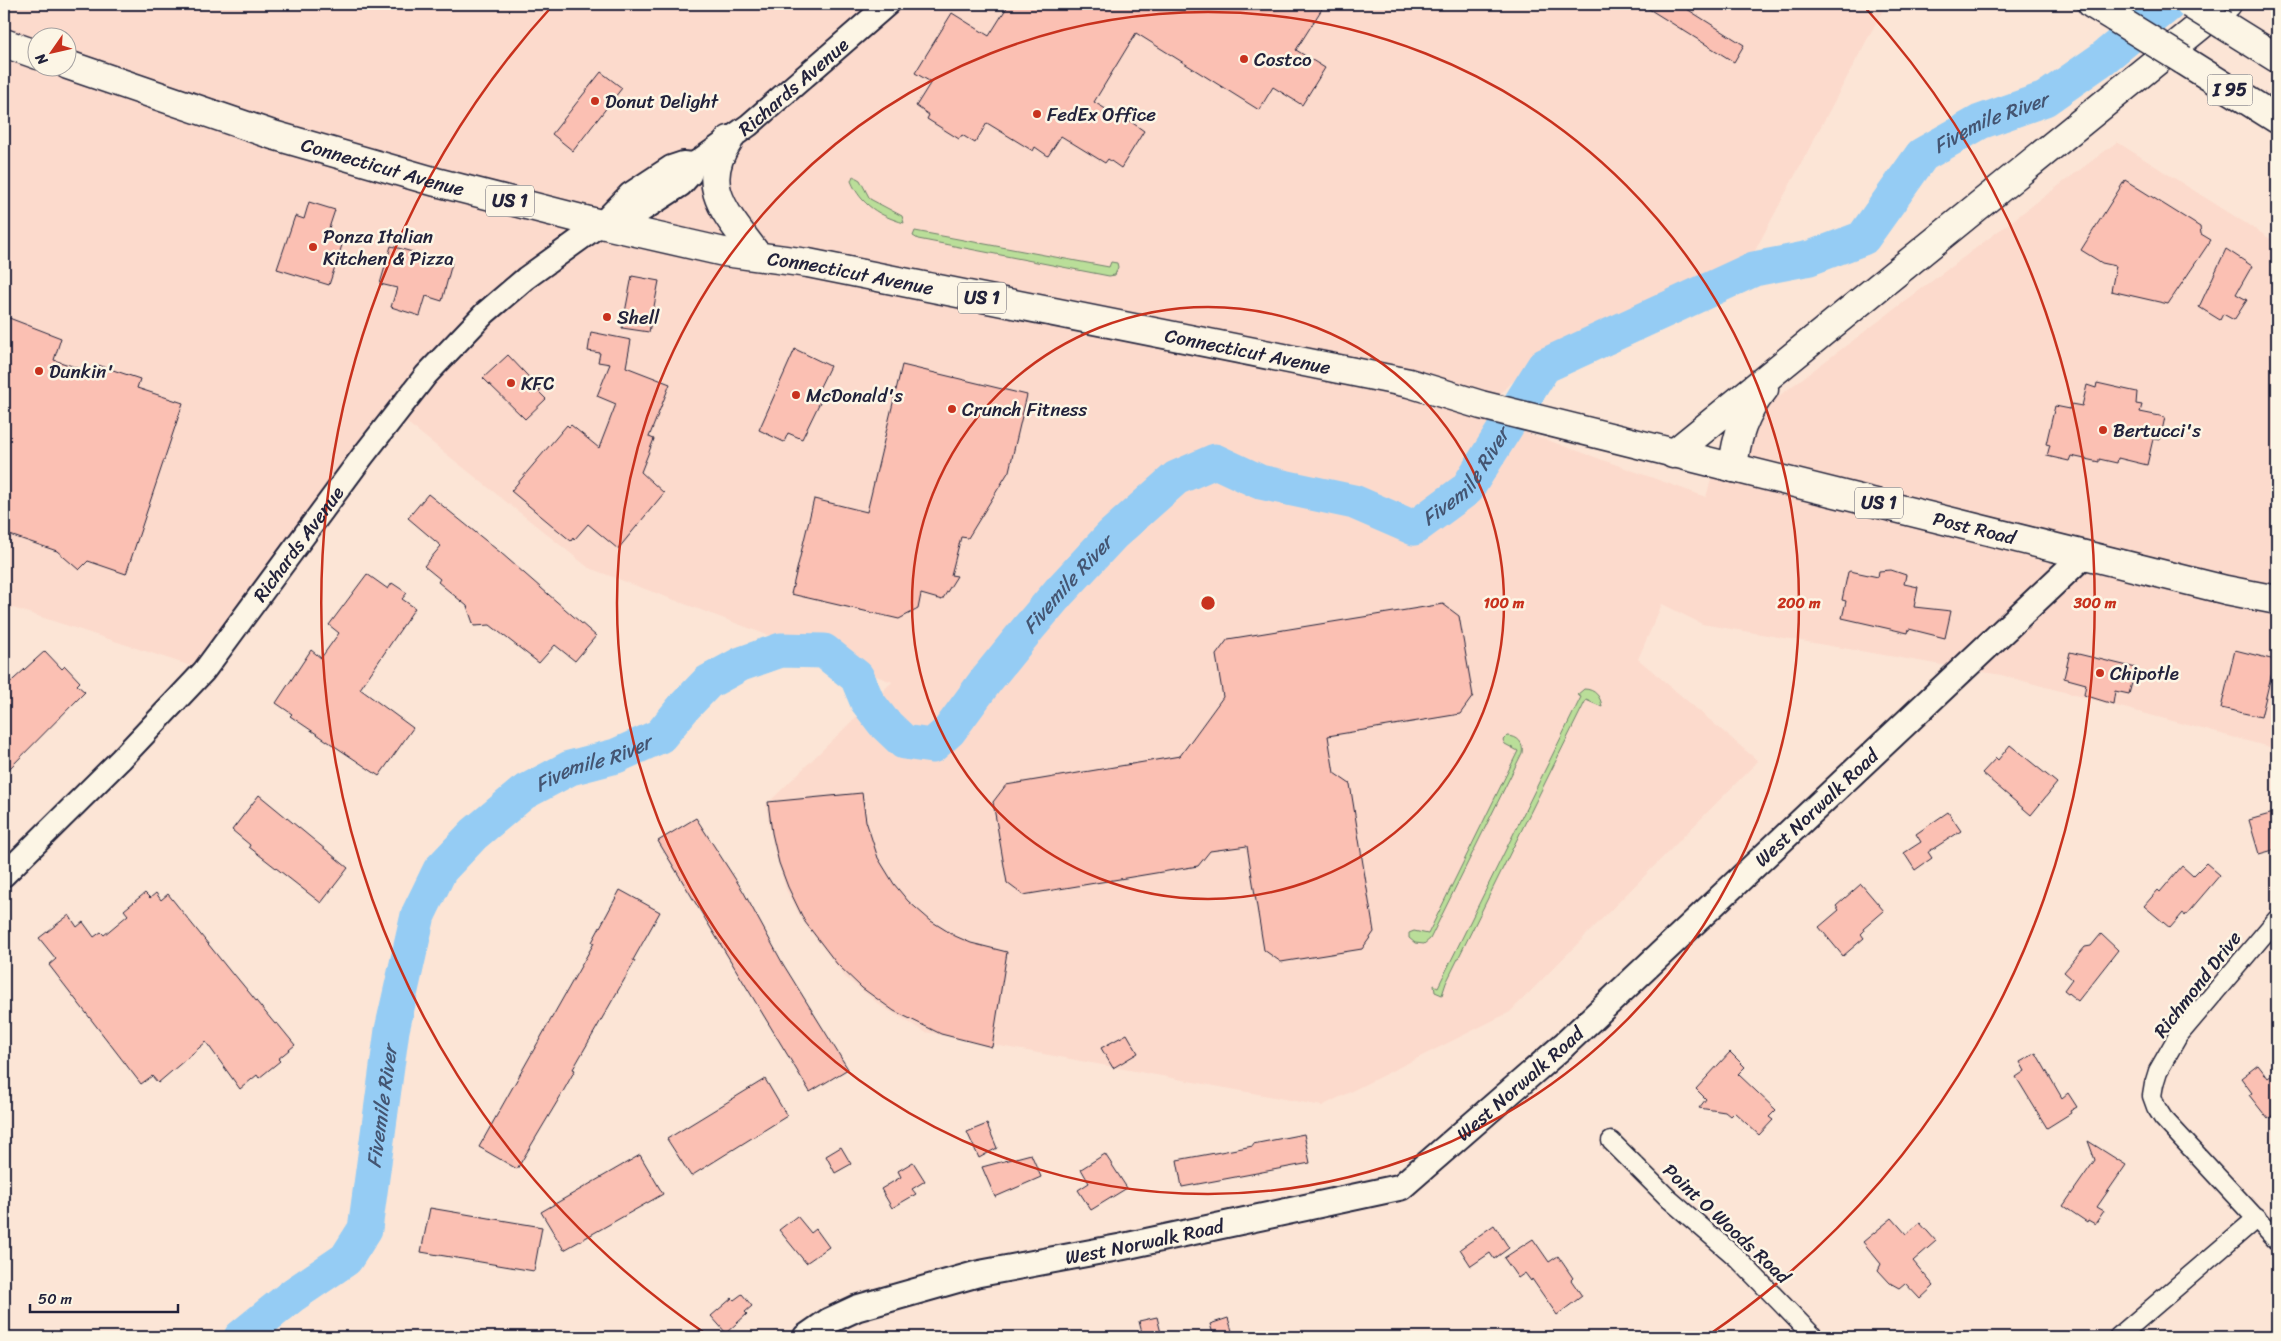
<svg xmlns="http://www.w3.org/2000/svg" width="2281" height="1341" viewBox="0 0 2281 1341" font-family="Sriracha,sans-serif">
<rect width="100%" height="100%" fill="#fce5d6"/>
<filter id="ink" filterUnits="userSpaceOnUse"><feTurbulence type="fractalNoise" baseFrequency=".02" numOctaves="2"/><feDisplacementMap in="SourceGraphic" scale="10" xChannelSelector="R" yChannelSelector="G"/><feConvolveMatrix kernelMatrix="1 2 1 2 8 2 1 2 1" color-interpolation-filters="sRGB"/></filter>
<g filter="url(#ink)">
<path fill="#fcdacc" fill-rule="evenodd" d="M4,4H1886L1750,260L1562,345L1510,384L1480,416L1706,497L1723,438L2117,142L2277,243V749L2001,675L1702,624L1662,604L1638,659L1758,761L1510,1012L1322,1106L925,1032L881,1006L845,977L803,921L786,890L773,845L766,805L892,682L589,568L400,417L191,666L4,605ZM38,38H68V68H38Z"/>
<path fill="#bade99" stroke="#6e806a" d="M853,176L860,180L870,199L902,216L904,223C880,216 861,205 851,181Z
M915,231L1109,267L1111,262L1117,263L1118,267L1115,275L1109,276L918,239L913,236Z
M1584,689C1595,689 1601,697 1602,707L1586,700L1446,983L1442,995L1435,992L1434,985L1438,987L1581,697L1577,695Z
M1507,736C1518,736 1524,743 1522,753L1430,939L1424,944L1415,943L1409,938V933L1414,931L1428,934L1518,751L1505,744L1503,740Z"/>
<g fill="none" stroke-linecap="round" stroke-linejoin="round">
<path stroke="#95ccf4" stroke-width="35" id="s1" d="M241,1337L293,1295L346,1259L365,1229L392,1030L418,915L440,870L474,834L523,793L570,768L616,756L660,736L684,707L708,682L741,664L781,650L824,651L857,677L867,701L883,722L904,742L932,746L949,731L987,679L1026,631L1059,592L1112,535L1176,478L1215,461L1260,482L1354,502L1414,528L1467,489L1544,366L1754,269L1810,258L1863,238L1922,155L1980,122L2045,99L2102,59L2169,4"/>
</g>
<path fill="#fbc0b3" stroke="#22223b" d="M1009,4H1325L1296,50L1325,68L1302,105L1273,87L1259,110L1136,33L1094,102L1119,117L1120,114L1144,131L1121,168L1108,159L1105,163L1061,136L1048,156L1035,147L1033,151L987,123L975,143L962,135L959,139L927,119L929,115L916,106L931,82L915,73L952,13L989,36Z
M1641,4H1679L1744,45L1734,62Z
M601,72L622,88L573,151L552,134Z
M2125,180L2200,227L2201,234L2211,240L2168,304L2111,291L2116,266L2102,263L2081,250Z
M309,202L335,210L328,231L345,236L329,285L277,269L295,216L304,219Z
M391,246L452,263L442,301L426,296L420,316L391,307L397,288L380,284Z
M2226,249L2252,266L2236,294L2247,300L2234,320L2223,314L2220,320L2199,307Z
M632,276L659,281L649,332L622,328Z
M4,316L61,338L54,360L96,374L98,365L140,379L137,388L183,403L126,574L88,561L79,570L57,551L4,533Z
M591,332L631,340L626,367L670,384L649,437L654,439L641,472L664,493L618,549L588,524L574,540L573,538L571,541L511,491L567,425L569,427L571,425L599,448L616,404L597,396L610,364L598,362L600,353L588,351Z
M795,349L830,366L814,399L820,402L802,439L788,433L784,442L759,430Z
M508,355L541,390L538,391L546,399L525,419L483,378Z
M902,365L1027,395L1009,471L968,538L961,537L951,575L957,576L942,600L921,594L918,609L899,619L791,594L814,499L867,512Z
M2097,383L2137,392L2136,404L2142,405L2140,412L2165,417L2160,440L2153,439L2147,465L2118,458L2117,463L2099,459V462L2071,456L2069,461L2047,456L2050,445L2046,444L2055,406L2070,409L2071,404L2082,406L2087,385L2096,388Z
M428,494L501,553L596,636L575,661L555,645L539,663L490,625L474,626L467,606L438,582L440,579L424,566L441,546L408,518Z
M1891,570L1906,575L1904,584L1918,587L1914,607L1951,611L1945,638L1909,629L1908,633L1842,618L1846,601L1842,600L1848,572L1850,571L1878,577L1879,571Z
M367,574L388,589L392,583L407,593L402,599L415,608L360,689L413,728L379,776L290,716L292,714L276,703L311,650L321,658L339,633L329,625Z
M1443,604L1459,616L1473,696L1460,714L1328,736L1334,773L1350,784L1374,932L1362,949L1281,962L1264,950L1247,846L1210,851L1198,866L1023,895L1007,883L993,802L1006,785L1180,756L1223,697L1216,655L1228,639Z
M2235,650L2275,660L2261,717L2221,708Z
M45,651L62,669L65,666L80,682L77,685L85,692L4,774V688Z
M2070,652L2136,668L2129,694L2115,691L2113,704L2084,695L2086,684L2064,678Z
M2010,745L2057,783L2031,815L1982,773L1996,758L1998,760Z
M862,793L866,821L878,858L894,884L908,901L931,921L955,936L971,943L1007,952L992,1047L941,1034L894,1011L862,988L837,964L805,922L788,887L779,863L772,833L768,802Z
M259,795L348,868L321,903L249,847L250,845L232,830Z
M1948,812L1961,831L1928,852L1932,858L1915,870L1904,853L1921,842L1916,834Z
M2277,812V849L2259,854L2249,820Z
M696,818L743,891L783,964L848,1069L810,1092L658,841Z
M2206,863L2220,875L2185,916L2183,913L2170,928L2144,906L2158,890L2160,892L2182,866L2193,876Z
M1861,884L1884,911L1863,929L1864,931L1861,934L1864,938L1843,956L1819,927L1839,910L1836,906Z
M620,890L660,912L633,960L635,961L573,1069L575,1070L560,1097L517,1169L479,1147L594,943L592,942Z
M145,893L150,898L156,893L161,900L168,894L233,975L234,974L275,1024L277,1023L295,1045L278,1059L280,1061L259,1078L257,1075L240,1089L206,1042L158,1083L152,1076L141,1084L49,965L56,959L39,938L69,915L77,927L83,922L94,937L101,932L104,935L128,915L124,910Z
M2101,934L2118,950L2078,1001L2064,990L2072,979L2064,972L2085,947L2091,946Z
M1127,1034L1138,1053L1113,1068L1101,1048Z
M1730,1052L1745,1067L1738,1074L1776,1110L1769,1117L1773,1120L1759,1135L1734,1112L1730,1116L1725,1112L1699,1108L1706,1099L1696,1089Z
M2036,1053L2062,1098L2068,1093L2077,1107L2070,1111L2071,1113L2047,1128L2016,1077L2025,1071L2020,1062Z
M2258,1065L2268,1078L2277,1071V1112L2268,1119L2249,1095L2252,1093L2241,1078Z
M765,1079L787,1116L691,1176L667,1139Z
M987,1124L997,1148L979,1158L967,1132Z
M1304,1134L1310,1163L1182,1187L1177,1160L1253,1146V1144Z
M2088,1141L2126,1165L2097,1207L2104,1211L2095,1224L2088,1220L2087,1222L2063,1206L2095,1160Z
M841,1147L851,1164L835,1173L826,1156Z
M1031,1154L1041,1177L995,1197L982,1167Z
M1105,1154L1127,1188L1091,1210L1078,1190L1089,1183L1081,1169Z
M640,1155L663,1194L564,1250L541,1212Z
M913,1162L925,1181L912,1189L916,1194L892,1208L881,1189L901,1177L898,1171Z
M430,1208L542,1227L534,1271L421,1252Z
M797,1216L811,1233L816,1229L829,1247L806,1263L779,1230Z
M1892,1218L1906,1234L1920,1223L1936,1241L1913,1261L1934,1286L1920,1299L1905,1283L1899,1288L1890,1283L1878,1270L1881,1264L1863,1242Z
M1494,1225L1509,1248L1494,1259L1490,1253L1471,1266L1460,1249Z
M1533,1239L1549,1262L1558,1256L1573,1278L1571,1280L1582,1296L1557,1315L1532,1279L1531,1281L1525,1273L1518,1278L1504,1258Z
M742,1294L752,1306L745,1312L747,1314L726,1333L711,1316L732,1298L734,1300Z
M1157,1317L1162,1337H1143L1139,1321Z
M1228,1318L1234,1337H1214L1210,1324Z"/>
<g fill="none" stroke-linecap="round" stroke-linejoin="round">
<g stroke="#22223b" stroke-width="21">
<path id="minor" d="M2277,919L2178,1036L2158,1071L2154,1084L2152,1096L2156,1107L2163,1118L2277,1241
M1611,1141L1669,1199L1737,1258L1814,1337
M2118,1337L2257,1218"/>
</g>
<g stroke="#22223b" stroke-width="26">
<g id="tertiary">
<path id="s2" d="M601,224L641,211L681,185L690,175L694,164L749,125L888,4"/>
<path id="s3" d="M4,875L121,759L204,671L362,457L426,375L485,313L526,278L601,224L630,194L671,167L683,163L694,164"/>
</g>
</g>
<g stroke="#22223b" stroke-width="29">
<g id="secondary">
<path id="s4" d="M806,1337L829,1321L857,1308L977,1274L1121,1247L1401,1187L1564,1045L2084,555"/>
</g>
</g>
<g stroke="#22223b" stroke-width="31">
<g id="primary">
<path d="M4,43L38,55"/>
<path id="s5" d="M68,65L273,135L436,182L601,224L724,252L808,263L1409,383L1481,405L2226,590L2277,600"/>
<path d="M729,140C696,187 729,216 757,255"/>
</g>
</g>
<g stroke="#22223b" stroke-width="31">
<path id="motorway" d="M2092,4L2115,18
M2224,25L2277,58
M2183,60L2277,119
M1673,454L2227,4
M1733,468C1736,438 1744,413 1764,389"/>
</g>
<use href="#minor" stroke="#fcf5e5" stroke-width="18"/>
<use href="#tertiary" stroke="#fcf5e5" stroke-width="22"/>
<use href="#secondary" stroke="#fcf5e5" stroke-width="25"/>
<use href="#primary" stroke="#fcf5e5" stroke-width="28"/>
<use href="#motorway" stroke="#fcf5e5" stroke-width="28"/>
<g stroke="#22223b" stroke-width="31" stroke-linecap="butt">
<path id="motorway-bridge" d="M2190,4L2224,25
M2115,18L2183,60"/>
</g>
<use href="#motorway-bridge" stroke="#fcf5e5" stroke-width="28"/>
</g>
</g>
<g fill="none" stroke="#c8321e" stroke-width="2.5">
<circle cx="1208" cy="603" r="296"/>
<circle cx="1208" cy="603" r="591"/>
<path d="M706 1334A887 887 0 0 1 554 4M1862 4A887 887 0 0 1 1710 1334"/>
</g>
<g fill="#c8321e" stroke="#fcf5e5" stroke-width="2">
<circle cx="1244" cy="59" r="5"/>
<circle cx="595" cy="101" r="5"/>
<circle cx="1037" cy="114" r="5"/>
<circle cx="313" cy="247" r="5"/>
<circle cx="607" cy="317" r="5"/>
<circle cx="39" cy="371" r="5"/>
<circle cx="511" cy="383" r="5"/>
<circle cx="796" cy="395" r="5"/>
<circle cx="952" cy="409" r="5"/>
<circle cx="2103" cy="430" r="5"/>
<circle cx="2100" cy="673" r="5"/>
</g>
<g text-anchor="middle" stroke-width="5" stroke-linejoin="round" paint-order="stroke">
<g fill="#fcf5e5" stroke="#63616e" stroke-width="1">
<rect x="2207.5" y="74.5" width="45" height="31" rx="4"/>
<rect x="486" y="185.5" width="48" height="31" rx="4"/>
<rect x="958" y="282.5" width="48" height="31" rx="4"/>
<rect x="1855" y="487.5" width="48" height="31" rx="4"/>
</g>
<g font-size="18" font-weight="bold" fill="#22223b">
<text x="2230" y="96">I 95</text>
<text x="510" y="207">US 1</text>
<text x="982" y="304">US 1</text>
<text x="1879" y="509">US 1</text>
</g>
<g font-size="19" fill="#22223b" stroke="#fcf5e5" text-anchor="start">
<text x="1254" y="66">Costco</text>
<text x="605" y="108">Donut Delight</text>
<text x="1047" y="121">FedEx Office</text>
<text x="323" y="243">Ponza Italian<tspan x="323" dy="22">Kitchen &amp; Pizza</tspan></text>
<text x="617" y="324">Shell</text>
<text x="49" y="378">Dunkin'</text>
<text x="521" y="390">KFC</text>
<text x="806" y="402">McDonald's</text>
<text x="962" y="416">Crunch Fitness</text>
<text x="2113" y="437">Bertucci's</text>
<text x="2110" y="680">Chipotle</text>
</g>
<g font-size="19" fill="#22223b" stroke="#fcf5e5">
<text dy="7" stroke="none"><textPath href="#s2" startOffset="241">Richards Avenue</textPath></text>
<text dy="7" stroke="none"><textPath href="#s5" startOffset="331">Connecticut Avenue</textPath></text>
<text dy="7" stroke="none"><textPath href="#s5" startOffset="811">Connecticut Avenue</textPath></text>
<text dy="7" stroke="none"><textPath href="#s5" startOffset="1216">Connecticut Avenue</textPath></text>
<text dy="7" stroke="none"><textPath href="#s5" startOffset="1964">Post Road</textPath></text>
<text dy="7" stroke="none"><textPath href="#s3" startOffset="444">Richards Avenue</textPath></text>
<text dy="7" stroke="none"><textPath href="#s4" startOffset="1179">West Norwalk Road</textPath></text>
<text transform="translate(2197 984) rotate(-52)" y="7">Richmond Drive</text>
<text dy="7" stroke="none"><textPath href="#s4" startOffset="774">West Norwalk Road</textPath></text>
<text transform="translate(1727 1223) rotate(43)" y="7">Point O Woods Road</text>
<text dy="7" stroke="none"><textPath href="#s4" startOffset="354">West Norwalk Road</textPath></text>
</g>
<g font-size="20" font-style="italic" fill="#445572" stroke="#fcf5e5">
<text dy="7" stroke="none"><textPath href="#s1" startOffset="2496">Fivemile River</textPath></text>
<text dy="7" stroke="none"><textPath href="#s1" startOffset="1836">Fivemile River</textPath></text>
<text dy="7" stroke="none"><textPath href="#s1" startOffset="1356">Fivemile River</textPath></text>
<text dy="7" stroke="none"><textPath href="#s1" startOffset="725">Fivemile River</textPath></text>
<text dy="7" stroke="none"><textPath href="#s1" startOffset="290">Fivemile River</textPath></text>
</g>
</g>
<circle cx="1208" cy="603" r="8" fill="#c8321e" stroke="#fcf5e5" stroke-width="2.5"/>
<g font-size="15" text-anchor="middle" font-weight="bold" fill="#c8321e" stroke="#fcf5e5" stroke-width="5" stroke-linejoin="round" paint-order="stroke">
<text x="1504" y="608">100 m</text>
<text x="1799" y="608">200 m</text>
<text x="2095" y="608">300 m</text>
</g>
<rect width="2281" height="1341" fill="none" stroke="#fcf5e5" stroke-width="20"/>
<rect x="10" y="10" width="2261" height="1321" fill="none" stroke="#22223b" stroke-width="2" filter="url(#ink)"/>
<g transform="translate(52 52) rotate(236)"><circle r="24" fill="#fcf5e5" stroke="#a5a1a1"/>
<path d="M0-4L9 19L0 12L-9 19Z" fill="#c8321e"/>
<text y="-8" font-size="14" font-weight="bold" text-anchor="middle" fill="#22223b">N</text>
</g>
<path d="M30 1304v8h148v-8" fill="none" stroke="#22223b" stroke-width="2.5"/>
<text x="38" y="1304" font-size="15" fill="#22223b" stroke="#fcf5e5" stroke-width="4" paint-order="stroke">50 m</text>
</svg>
